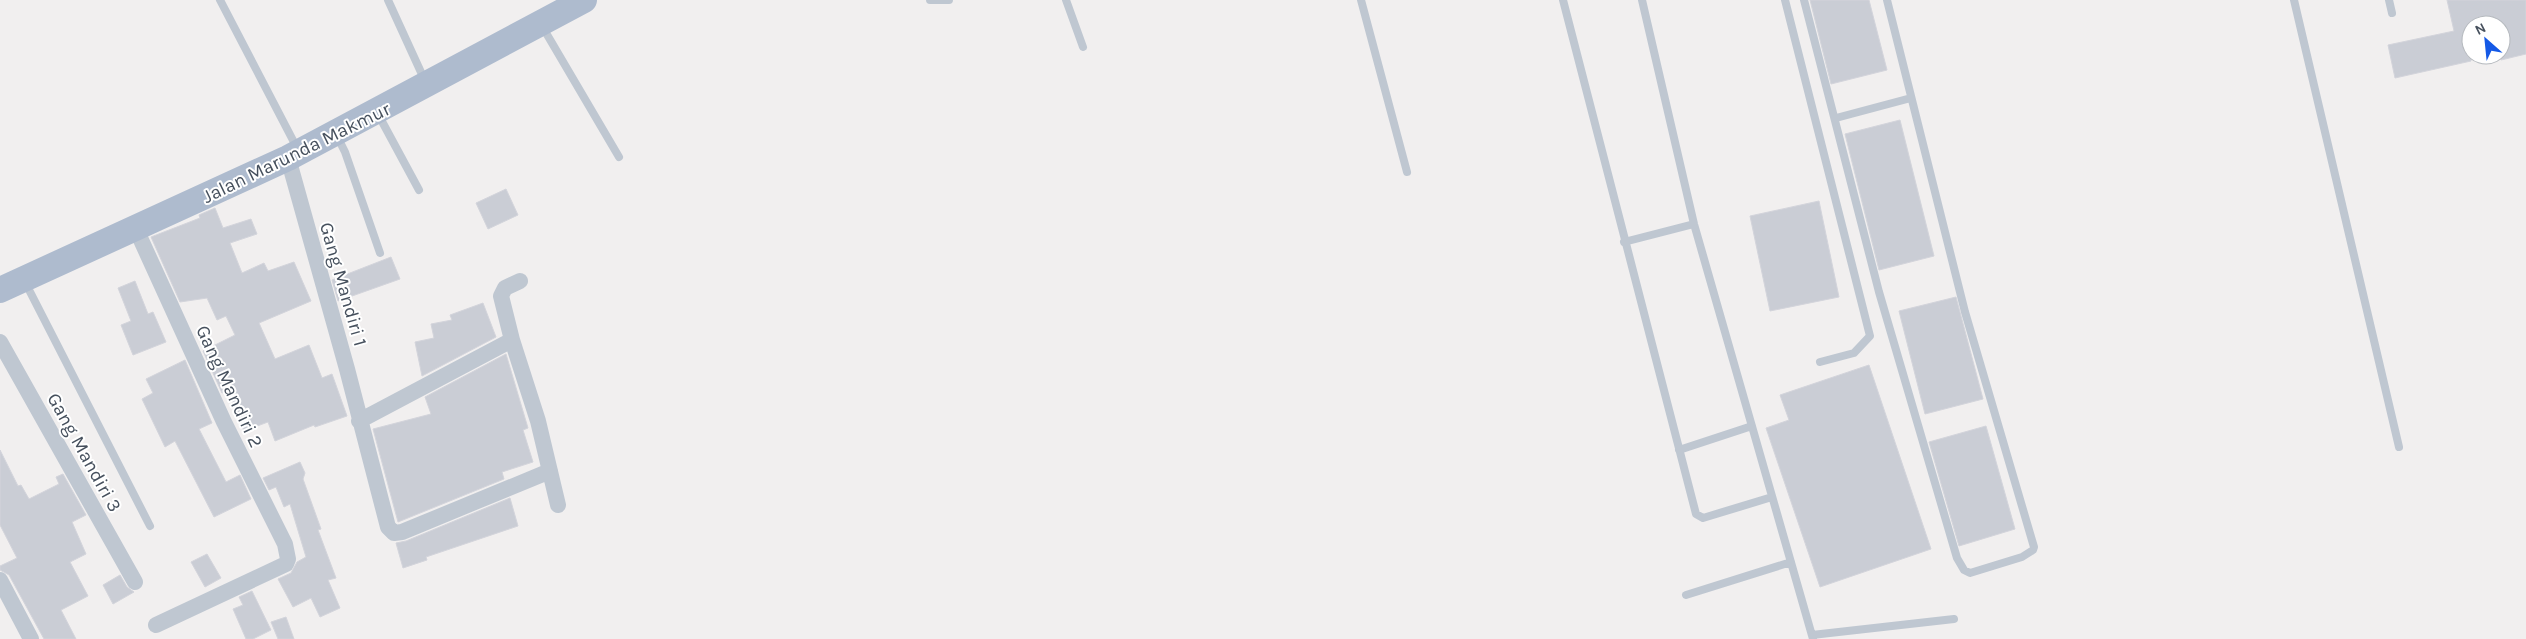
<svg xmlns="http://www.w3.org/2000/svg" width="2526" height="639" viewBox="0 0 2526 639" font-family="Karla,sans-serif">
<rect width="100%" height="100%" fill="#f1efef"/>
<path fill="#cacdd5" stroke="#d3d4db" d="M1810,0H1869L1887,70L1831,84Z
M2447,0H2526V54L2501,60V25H2471V61L2395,78L2388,45L2454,31Z
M1900,120L1934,256L1879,270L1845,134Z
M506,189L518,215L488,229L476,203Z
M1819,201L1839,297L1770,311L1750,216Z
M215,208L223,228L251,219L257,234L230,243L242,273L264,263L268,271L294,262L311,301L259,323L275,359L309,345L322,378L332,374L347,416L315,427L314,425L275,441L268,422L244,431L228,390L222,393L203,351L235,335L226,316L217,320L207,298L180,302L151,237L200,218L199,215Z
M391,257L400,279L338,301L332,280Z
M135,281L148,314L153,312L166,342L133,355L121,325L131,321L118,288Z
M1956,297L1983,399L1925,414L1899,311Z
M483,303L496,337L422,376L415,342L434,338L431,324L452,320L450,315Z
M506,354L528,428L523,430L533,462L502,472L504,479L398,522L373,429L431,414L425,397Z
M185,360L212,423L199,429L226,482L240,475L251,499L214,517L175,441L165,447L142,399L153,393L146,379Z
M1869,365L1931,549L1820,587L1766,428L1789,420L1780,395Z
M1986,426L2015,529L1959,546L1929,442Z
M0,450L18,486L21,485L29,499L59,484L56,477L63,474L86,515L72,522L86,554L70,562L88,596L61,610L76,639H44L9,575L0,570V566L17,558L0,525Z
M300,462L305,473L303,479L321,529L318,530L336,578L328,580L340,608L320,617L311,598L293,607L278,579L291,573L297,562L306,557L290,504L284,507L276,487L269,490L263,478Z
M510,498L518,526L426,557L427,560L403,568L396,543L406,541Z
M207,554L221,578L205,587L191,562Z
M120,575L127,587L134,592L113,604L103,585Z
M252,591L271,630L253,639H246L233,609L243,605L239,597Z
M286,617L294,639H278L271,622Z"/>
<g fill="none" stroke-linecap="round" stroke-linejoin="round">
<path stroke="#bfc7d1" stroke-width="8" d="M220,0L297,148
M388,0L425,81
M930,0H949
M1066,0L1083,47
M1361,0L1407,172
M1563,0L1696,514L1703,518L1772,497
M1642,0L1694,224L1813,639
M1785,0L1870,336L1854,353L1820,362
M1804,0L1879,292L1957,558L1964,570L1970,573L2022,557L2033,550L2034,547L1965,312L1887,0
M2294,0L2399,447
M2389,0L2392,13
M542,26L619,157
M378,114L419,190
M1836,118L1911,98
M337,136L345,152L380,253
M1624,242L1694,224
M25,282L150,526
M1679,450L1752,426
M1686,595L1791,562
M1812,635L1954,619"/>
<path stroke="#bfc7d1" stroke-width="16" d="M288,158L347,369L388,527L394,533L402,532L550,471
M136,229L224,422L285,544L288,559L286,564L156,625
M520,281L505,288L501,296L512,340L538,421L558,505
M0,342L135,582
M359,421L512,340
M0,580L31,639"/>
<path stroke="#aebbce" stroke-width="26" d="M0,290L288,158L584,0"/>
</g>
<g text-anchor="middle" stroke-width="4" stroke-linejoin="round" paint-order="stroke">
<g font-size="19" fill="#46505d" stroke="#fff">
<text transform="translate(296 152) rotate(-26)" y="7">Jalan Marunda Makmur</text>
<text transform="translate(344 284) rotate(74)" y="7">Gang Mandiri 1</text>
<text transform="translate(230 386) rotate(65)" y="7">Gang Mandiri 2</text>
<text transform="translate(85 452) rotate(61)" y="7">Gang Mandiri 3</text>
</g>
</g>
<g transform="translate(2486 40) rotate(333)"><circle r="24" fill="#ffffff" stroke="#b5b9be"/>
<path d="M0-4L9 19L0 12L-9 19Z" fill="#1459e6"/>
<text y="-8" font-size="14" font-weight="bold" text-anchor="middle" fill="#46505d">N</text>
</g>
</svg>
